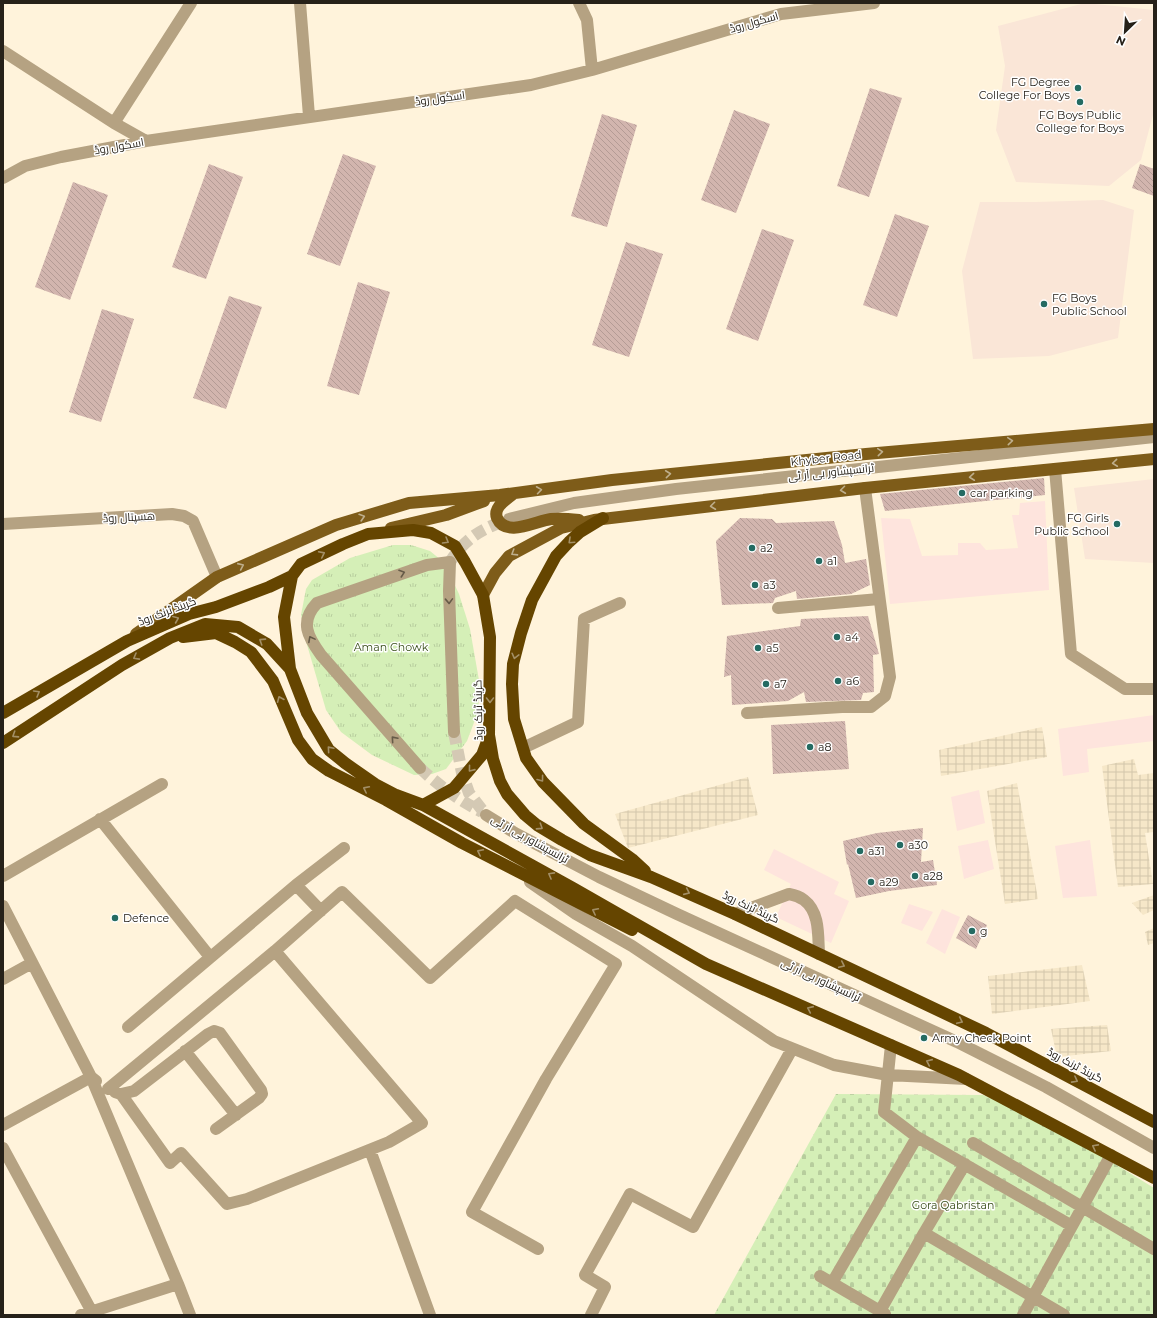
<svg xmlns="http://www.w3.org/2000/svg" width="1157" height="1318" viewBox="0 0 1157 1318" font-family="Montserrat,Cairo,sans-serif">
<defs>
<pattern id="industrial-grid" width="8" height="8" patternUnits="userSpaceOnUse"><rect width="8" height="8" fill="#f6e7c8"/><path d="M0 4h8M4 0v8" fill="none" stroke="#d3c6ab"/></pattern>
<pattern id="cemetery-stones" width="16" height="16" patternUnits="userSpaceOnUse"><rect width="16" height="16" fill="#d5efb7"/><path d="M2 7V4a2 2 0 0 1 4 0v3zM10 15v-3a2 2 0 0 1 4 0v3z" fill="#b7cd9d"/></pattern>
<pattern id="park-tufts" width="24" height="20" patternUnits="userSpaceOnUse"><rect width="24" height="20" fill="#d5efb7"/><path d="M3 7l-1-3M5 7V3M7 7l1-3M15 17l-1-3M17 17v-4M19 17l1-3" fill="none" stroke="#b7cd9d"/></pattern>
<pattern id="building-back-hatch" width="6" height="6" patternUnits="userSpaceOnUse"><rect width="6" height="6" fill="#d2b5ae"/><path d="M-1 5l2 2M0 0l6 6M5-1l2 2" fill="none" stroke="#b49b95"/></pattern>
</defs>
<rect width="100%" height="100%" fill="#fff3db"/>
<path fill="#fee4dd" d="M1045,501L1049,590L890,604L881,518L910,519L922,556L958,555V543H980L986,550L1018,548L1012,515H1019L1020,503Z
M1154,715V741L1087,749L1089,772L1063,776L1058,729Z
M979,790L985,823L957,831L951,797Z
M988,840L994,869L964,879L958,846Z
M1090,840L1097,896L1063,898L1055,846Z
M774,849L839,882L834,894L849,901L831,943L776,917L791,884L764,870Z
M909,904L933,912L922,931L901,923Z
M942,909L960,917L945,954L926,943Z"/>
<path fill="url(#industrial-grid)" d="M1042,727L1047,757L941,776L939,750Z
M1134,759L1138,775L1154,773V832L1145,833L1153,884L1118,887L1102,766Z
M748,777L758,815L628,848L615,814Z
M1017,783L1038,899L1005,904L987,791Z
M1154,895V910L1143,915L1132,903Z
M1154,928V943L1148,945L1145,932Z
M1082,965L1090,1001L992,1014L988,976Z
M1107,1025L1111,1051L1057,1057L1051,1029Z"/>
<path fill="#fae6d7" d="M1085,3L1154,10V111L1141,160L1109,186L1016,182L996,130L1005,66L998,26Z
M1103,200L1134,210L1118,338L1049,356L973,359L962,271L980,202H1036Z
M1154,479V563L1085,559L1074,488Z"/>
<path fill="url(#cemetery-stones)" d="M836,1094L983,1095L1050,1124L1154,1188V1315H714Z"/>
<path fill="url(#park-tufts)" d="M393,545H411L430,551L441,560L447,569L459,594L470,629L480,686L478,712L467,741L446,769L432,774L414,775L372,755L341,732L326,710L305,638L301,615L306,589L312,580L350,558Z"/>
<path fill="url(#building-back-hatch)" d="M870,88L902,98L869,197L837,186Z
M734,110L770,124L736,213L701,200Z
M602,114L637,125L607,227L571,216Z
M343,154L376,166L340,266L307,254Z
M209,164L243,177L206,279L172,267Z
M1140,164L1154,169V196L1132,188Z
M73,182L108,195L70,300L35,287Z
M895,214L929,226L897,317L863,305Z
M762,229L794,240L758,341L726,329Z
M626,242L663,254L629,357L592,345Z
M358,282L390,292L359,395L327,386Z
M229,296L262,307L226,409L193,398Z
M102,309L134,319L101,422L69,412Z
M1044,478L1045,495L885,511L880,494Z
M740,518L772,519L776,523L834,521L842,545L845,563L866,559L870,585L851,594L797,599L796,591L775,598L773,603L722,605L716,541Z
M868,616L879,654L873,655L874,692L863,693L861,700L806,702L804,692L788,701L732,705L731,675L724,677L727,636L800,626L801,619Z
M845,721L849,769L773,774L771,725Z
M923,828L921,862L933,860L937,885L889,891L856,898L848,864L847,865L843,841L877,833Z
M968,915L987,925L976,949L956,938Z"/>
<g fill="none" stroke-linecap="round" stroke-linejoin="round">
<path stroke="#d4c9b4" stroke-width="12" stroke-dasharray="12 6" stroke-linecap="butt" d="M450,562C466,537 482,529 509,519
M454,732L462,773L469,793L486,815
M420,768C439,786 459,800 482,812"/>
<path stroke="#b5a282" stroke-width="12" d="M300,3L309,116
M579,3L587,20L592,70
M3,51L114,123
M146,141L114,123L191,3
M3,178L25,166L61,157L146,141L531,85L592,70L781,14L874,3
M1055,469L1071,654L1125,689H1154
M509,519L574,503L676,489L1154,437
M3,524L172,514L184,516L193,521L217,577
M778,608L879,599
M747,713L842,707H871L885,696L890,677L865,488
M523,748L578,722L584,619L620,603
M420,768L321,655C308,637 299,622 317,603L427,565L450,562L449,591L454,732
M486,815L515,833L599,877L677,914L957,1042L1046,1087L1154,1148
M100,819L210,957
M3,876L162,784
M530,882L576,914L632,946L774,1041L834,1065L888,1075L966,1079
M296,885L321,911
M3,906L91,1077L178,1284L190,1315
M735,914L789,894C794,895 800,897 804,900C820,912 818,936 819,954
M3,979L32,963
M128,1027L296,885L344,848
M891,1045L884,1112L917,1137L1072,1226
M185,1051L236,1115
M108,1089L275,951L342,892L430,978L515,901L616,964L546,1079L472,1212L538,1249
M115,1092L121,1094L134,1091L208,1034L214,1031L220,1033L261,1090L262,1094L259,1098L216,1129
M121,1094L170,1163L181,1153L227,1204L247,1199L389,1142L422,1123L275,951
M3,1125L91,1077L96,1081
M973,1143L1154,1249
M3,1148L92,1312
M370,1150L430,1315
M924,1233L1064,1315
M820,1276L885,1314
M832,1283L917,1137
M880,1311L924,1233L965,1164
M81,1315L178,1284
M591,1315L605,1287L585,1275L630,1194L693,1227L792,1049
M1023,1315L1111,1155"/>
<path stroke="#7e5c19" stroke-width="12" d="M513,494C506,500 493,507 497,518C506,538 536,521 551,519C560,518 570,519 579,520
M391,528L446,515L484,501
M483,595L495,573L509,556L561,528L594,520L865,488L1154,459
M136,634L217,577L336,525L409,503L500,495L612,480L866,454L1154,429"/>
<path stroke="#654500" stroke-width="12" d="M603,518L580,532L569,542L556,556L532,600L521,633L513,664L512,684L514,719L526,758L543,782L584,824L632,859L645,871
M183,637L216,633L235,642L251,652L273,681L298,740L312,759L329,771L386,800L462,843L632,930
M290,669L284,617L292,576
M3,713L127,641L189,614L216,607L269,587L292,576L301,564L343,544L368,534L413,530L431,533L455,546L465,562L483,595L490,637L489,735L493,759L500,781L507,794L525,815L537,825L562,840L590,855L651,877L735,914L986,1033L1154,1122
M3,743L122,665L170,638L205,624L238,627L267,644L290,669L307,713L329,750L345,763L375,784L396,795L423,805L573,888L706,964L959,1075L1154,1178
M423,805L454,788L482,755L489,736"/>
</g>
<defs><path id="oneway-chevron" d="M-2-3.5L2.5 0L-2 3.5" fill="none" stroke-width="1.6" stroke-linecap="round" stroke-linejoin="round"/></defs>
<g stroke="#beae8c">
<use href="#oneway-chevron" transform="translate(1010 441) rotate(-5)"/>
<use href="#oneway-chevron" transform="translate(880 452) rotate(-5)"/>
<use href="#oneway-chevron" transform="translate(1115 463) rotate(174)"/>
<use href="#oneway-chevron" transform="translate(668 474) rotate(-6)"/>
<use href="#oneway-chevron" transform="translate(972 477) rotate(174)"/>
<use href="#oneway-chevron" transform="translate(539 490) rotate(-8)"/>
<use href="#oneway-chevron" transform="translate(843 490) rotate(173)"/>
<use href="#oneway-chevron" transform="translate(713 506) rotate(173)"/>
<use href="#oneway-chevron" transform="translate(362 517) rotate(-17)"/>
<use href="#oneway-chevron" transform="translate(514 553) rotate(148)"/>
<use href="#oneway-chevron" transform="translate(241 566) rotate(-24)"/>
</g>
<g stroke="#a38f66">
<use href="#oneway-chevron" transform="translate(446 541) rotate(30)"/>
<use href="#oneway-chevron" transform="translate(571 541) rotate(137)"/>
<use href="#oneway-chevron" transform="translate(322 554) rotate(-26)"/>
<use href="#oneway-chevron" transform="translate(176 619) rotate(-23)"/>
<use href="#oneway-chevron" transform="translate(262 641) rotate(-147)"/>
<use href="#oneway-chevron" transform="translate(515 656) rotate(104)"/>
<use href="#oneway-chevron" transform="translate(136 657) rotate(151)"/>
<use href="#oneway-chevron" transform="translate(37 693) rotate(-30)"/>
<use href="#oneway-chevron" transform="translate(280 699) rotate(-113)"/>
<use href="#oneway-chevron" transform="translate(490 700) rotate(90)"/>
<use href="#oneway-chevron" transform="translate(15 735) rotate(147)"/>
<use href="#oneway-chevron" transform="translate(330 749) rotate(-131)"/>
<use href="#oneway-chevron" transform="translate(471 769) rotate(129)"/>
<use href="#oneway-chevron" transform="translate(541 779) rotate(53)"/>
<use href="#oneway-chevron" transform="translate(366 789) rotate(-153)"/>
<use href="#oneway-chevron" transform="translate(540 827) rotate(33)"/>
<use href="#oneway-chevron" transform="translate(480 852) rotate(-153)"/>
<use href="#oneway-chevron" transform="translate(551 875) rotate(-151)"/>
<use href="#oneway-chevron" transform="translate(687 892) rotate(24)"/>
<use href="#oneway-chevron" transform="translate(595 911) rotate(-153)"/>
<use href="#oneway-chevron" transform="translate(842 965) rotate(25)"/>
<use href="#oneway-chevron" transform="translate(810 1009) rotate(-156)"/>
<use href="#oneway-chevron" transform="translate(960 1021) rotate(25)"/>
<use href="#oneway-chevron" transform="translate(929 1062) rotate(-156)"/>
<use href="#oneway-chevron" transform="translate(1075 1080) rotate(28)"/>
<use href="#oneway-chevron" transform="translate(1095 1147) rotate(-152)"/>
</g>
<g stroke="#665b48">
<use href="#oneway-chevron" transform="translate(402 573) rotate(-19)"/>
<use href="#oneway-chevron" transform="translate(449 601) rotate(88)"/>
<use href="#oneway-chevron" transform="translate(311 639) rotate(-118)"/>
<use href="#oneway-chevron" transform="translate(394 739) rotate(-131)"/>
</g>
<g fill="#246b62" stroke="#fff" stroke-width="1.5">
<circle cx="1078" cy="88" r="4"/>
<circle cx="1080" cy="102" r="4"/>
<circle cx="1044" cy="304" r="4"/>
<circle cx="962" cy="493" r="4"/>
<circle cx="1117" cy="524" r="4"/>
<circle cx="752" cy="548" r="4"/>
<circle cx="819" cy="561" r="4"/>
<circle cx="755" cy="585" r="4"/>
<circle cx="837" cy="637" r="4"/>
<circle cx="758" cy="648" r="4"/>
<circle cx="838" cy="681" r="4"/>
<circle cx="766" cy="684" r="4"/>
<circle cx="810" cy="747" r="4"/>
<circle cx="900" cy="845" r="4"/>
<circle cx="860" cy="851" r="4"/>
<circle cx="915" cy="876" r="4"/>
<circle cx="871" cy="882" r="4"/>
<circle cx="115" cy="918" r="4"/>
<circle cx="972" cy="931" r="4"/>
<circle cx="924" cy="1038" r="4"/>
</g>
<g text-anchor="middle" stroke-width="3" stroke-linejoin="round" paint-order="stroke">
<g font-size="11" fill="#262119" stroke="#fff">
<text transform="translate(754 22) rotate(-16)" y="4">اسکول روڈ</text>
<text transform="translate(440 98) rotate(-8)" y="4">اسکول روڈ</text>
<text transform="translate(119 146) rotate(-10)" y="4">اسکول روڈ</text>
<text transform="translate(826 458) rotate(-6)" y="4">Khyber Road</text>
<text transform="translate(831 472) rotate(-6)" y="4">ٹرانسپشاور بی آر ٹی</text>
<text transform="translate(129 517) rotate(-3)" y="4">ھسپتال روڈ</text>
<text transform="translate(167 611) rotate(-21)" y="4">گرینڈ ٹرنک روڈ</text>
<text transform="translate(478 710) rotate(-91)" y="4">گرینڈ ٹرنک روڈ</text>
<text transform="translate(530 839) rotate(29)" y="4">ٹرانسپشاور بی آر ٹی</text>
<text transform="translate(751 907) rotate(25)" y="4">گرینڈ ٹرنک روڈ</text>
<text transform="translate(821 980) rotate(25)" y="4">ٹرانسپشاور بی آر ٹی</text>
<text transform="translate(1075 1065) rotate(28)" y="4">گرینڈ ٹرنک روڈ</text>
</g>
<g font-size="11" fill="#262119" stroke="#fff" text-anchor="start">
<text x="1070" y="86" text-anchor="end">FG Degree<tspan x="1070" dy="13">College For Boys</tspan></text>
<text x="1080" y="119" text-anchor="middle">FG Boys Public<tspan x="1080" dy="13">College for Boys</tspan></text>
<text x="1052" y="302">FG Boys<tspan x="1052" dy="13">Public School</tspan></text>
<text x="970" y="497">car parking</text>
<text x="1109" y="522" text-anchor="end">FG Girls<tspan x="1109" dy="13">Public School</tspan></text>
<text x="760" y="552">a2</text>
<text x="827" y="565">a1</text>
<text x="763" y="589">a3</text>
<text x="845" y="641">a4</text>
<text x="766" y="652">a5</text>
<text x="846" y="685">a6</text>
<text x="774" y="688">a7</text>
<text x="818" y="751">a8</text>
<text x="908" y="849">a30</text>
<text x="868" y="855">a31</text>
<text x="923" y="880">a28</text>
<text x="879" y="886">a29</text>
<text x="123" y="922">Defence</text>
<text x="980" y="935">g</text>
<text x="932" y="1042">Army Check Point</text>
</g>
<g font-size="11" fill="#374d17" stroke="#fff">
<text x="391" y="651">Aman Chowk</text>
<text x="953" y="1209">Gora Qabristan</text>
</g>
</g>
<rect width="1157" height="1318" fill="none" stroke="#262119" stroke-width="8"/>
<g transform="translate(1125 32) rotate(205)" stroke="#ffffff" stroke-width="3" paint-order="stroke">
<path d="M0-3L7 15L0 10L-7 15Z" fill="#262119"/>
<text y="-6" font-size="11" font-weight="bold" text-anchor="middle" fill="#262119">N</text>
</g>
</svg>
